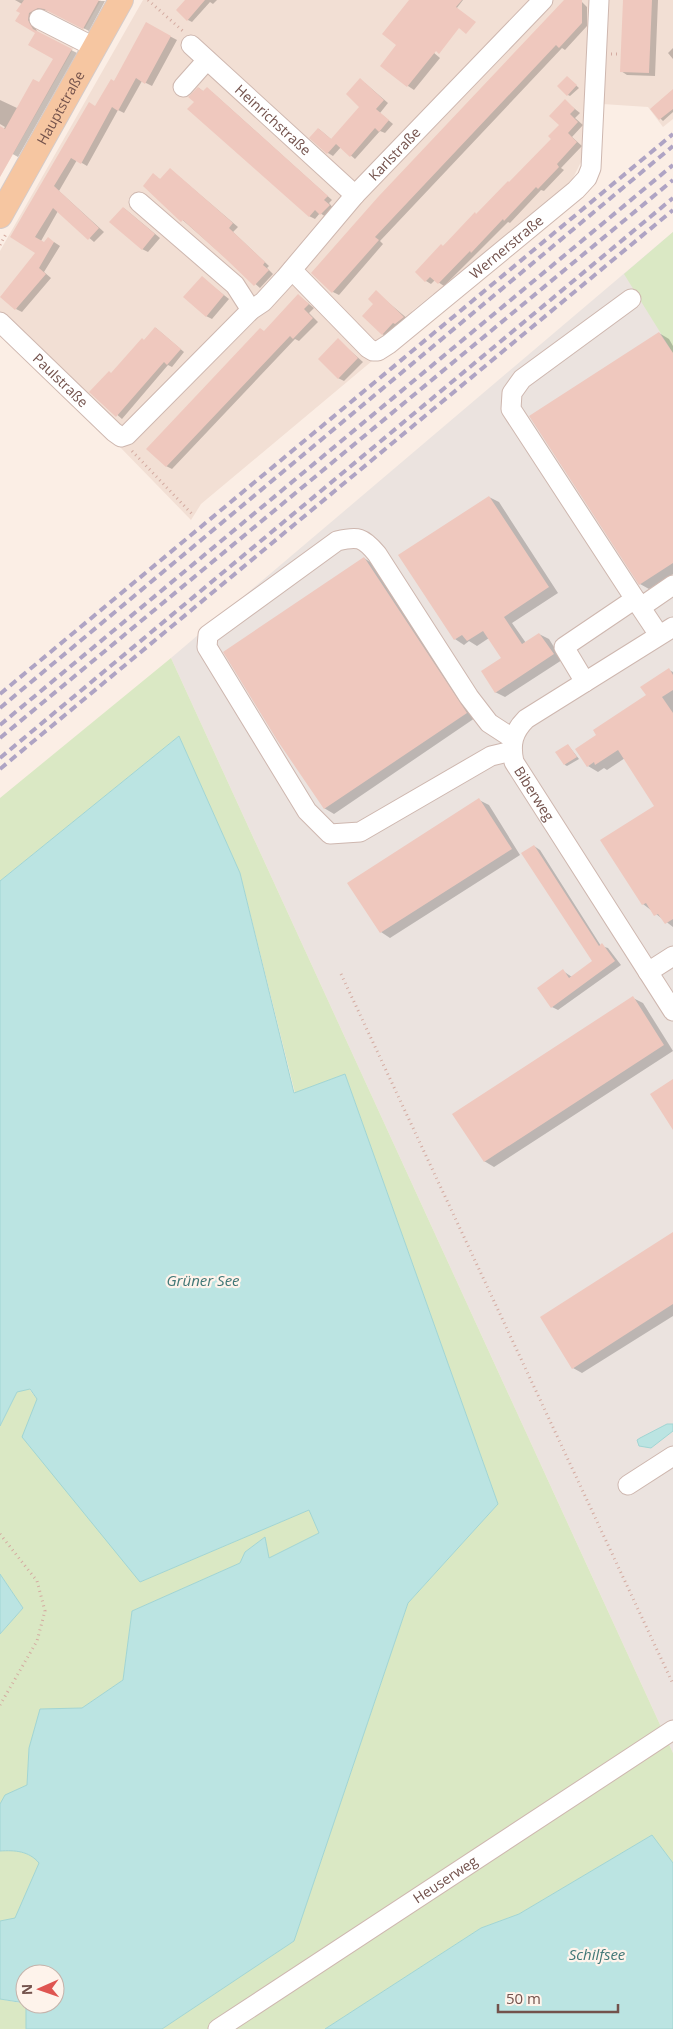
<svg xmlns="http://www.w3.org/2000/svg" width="673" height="2029" viewBox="0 0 673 2029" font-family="'Open Sans',sans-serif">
<rect width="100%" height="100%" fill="#fbeee5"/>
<path fill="#f2dfd4" d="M0,0H101L0,177Z
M143,0H673V119L663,127L648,107L587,103L584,156L571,182L435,296L433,294L412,311L411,320L384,343L372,361L201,504L191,520L118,445L0,330V251Z"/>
<path fill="#ebe3df" d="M673,232V1753L171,658Z"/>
<path fill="#dae8c4" d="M673,232V353L624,274Z
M171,658L673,1753V1863L652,1835L519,1914L481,1928L325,2029H162L294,1941L408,1603L498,1504L345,1074L295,1093L240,873L179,736L0,881V798Z
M29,1389L37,1399L140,1582L309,1510L319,1533L269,1558L265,1537L245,1552L240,1563L132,1611L123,1680L82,1708L40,1710L29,1748L27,1785L6,1795L0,1804V1634L23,1608L0,1574V1426L17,1392Z
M0,1851C15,1850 29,1851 39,1863L15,1919L0,1921Z
M0,1999L26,2004V2029H0Z"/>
<path fill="#bbe4e2" stroke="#a1d5d3" d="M179,736L240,873L294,1093L345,1074L498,1504L408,1603L294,1941L162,2029H26V2004H55V1974H25V2003L0,1999V1921L15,1918L39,1863C29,1851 15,1850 0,1851V1804L5,1795L27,1785L29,1748L40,1709L82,1708L123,1680L132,1611L240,1563L245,1552L265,1537L269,1558L319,1533L309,1510L140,1582L22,1437L37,1399L30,1389L17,1392L0,1426V881Z
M667,1424H673V1431L651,1448L639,1446L637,1440L640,1438Z
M0,1574L23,1608L0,1634Z
M652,1835L673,1863V2029H325L481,1928L519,1914Z"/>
<path fill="#0003" d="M15,0L105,1L89,31L50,11L44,10L34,16L33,24L38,33L77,53L18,157L0,147V135L5,127L0,124V100L17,108L40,84L54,59L36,32L16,21L21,13L22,4Z
M187,0H217L213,4L210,2L192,22L188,20Z
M410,0H463L427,47L440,58L414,90L408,86L398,45Z
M566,0H580L587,7V26L565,50L562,48L380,241L383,244L339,295L333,292L313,273Z
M624,0H658L655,76L627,75L621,71Z
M147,24L177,40L152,86L142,81L124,113L118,110L87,166L77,160L59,191L104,232L94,242L58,211L41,241L44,243L54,242L60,246L44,272L51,278L22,312L16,309L37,252L12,237L114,82Z
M673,48V59L668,53Z
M569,79L579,88L570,96L568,95Z
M365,83L388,103L380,113L393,124L385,133L380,131L355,159L341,147L333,156L328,153L319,129L332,140L361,107Z
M199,88L204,92H212L332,200L329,203L334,209L326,217L320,213L315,219L309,216L195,102Z
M673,90V112L663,121L651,109Z
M565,101L580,113L575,118L583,125L572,137L582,146L561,168L564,170L544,191L541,190L510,223L508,222L444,286L435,280L431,284L426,281L416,272L510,183L552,139L561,125Z
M170,169L238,227L233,232L269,266L267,268L273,274L260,288L144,186L154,175L161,180Z
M124,208L160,238L148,252L142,249Z
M202,278L229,299L212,319L206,316Z
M376,292L409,320L388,337L382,334L375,304Z
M299,296L314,308L309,313L318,322L299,341L295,339L172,469L166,466L264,332Z
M156,328L184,352L172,367L168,365L122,419L91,392L112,374Z
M659,333L669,339L673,346V574L649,589L640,584Z
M338,340L363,362L344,381L338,378Z
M489,497L499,502L558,593L512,623L526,643L539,634L549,639L562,660L505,697L495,692L502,658L489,638L477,646L469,641L464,645L455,639Z
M364,558L373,564L475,718L334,814L324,808Z
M669,670L673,672V927L643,904L655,806L625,758L607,770L604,768L598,772L588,766L598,735L648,696Z
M568,745L579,759L567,766L565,765Z
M479,800L489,805L520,855L390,938L381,932Z
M534,846L540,850L601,946L608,948L621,965L558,1010L552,1007L563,971L572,977L594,961Z
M633,998L643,1003L673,1051L494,1167L484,1161Z
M673,1234V1316L582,1373L573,1368Z"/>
<path fill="#efc8be" d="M24,0H99L83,29L44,9L38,8L29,13L28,20L33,29L72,49L0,177V126L5,129L33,79L39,82L53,59L28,45L35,33L15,21L20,13L16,11Z
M185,0H205L187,21L176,10Z
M409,0H462L456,7L476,22L466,34L459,28L439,54L436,51L407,87L380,66L396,45L382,34Z
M564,0H582V23L559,48L556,45L375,237L379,240L332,293L311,273L378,197Z
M623,0H652L649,73L620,72Z
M146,22L171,36L145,84L136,78L118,111L112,107L81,164L71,158L54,186L99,228L88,240L53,208L35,237L44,242L48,237L54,242L39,268L46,274L15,310L0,297L35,253L10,237L89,102L95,106L111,79L114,81Z
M567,76L577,85L567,96L557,86Z
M360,78L384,100L376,109L389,120L379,132L375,128L350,157L336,144L327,154L309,138L318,128L331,139L359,107L346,94Z
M198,87L203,91L207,87L328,196L324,200L330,205L320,215L315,210L309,217L187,109L194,102L188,97Z
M673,89V109L659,120L650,109Z
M565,99L575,109L570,114L578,122L568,133L577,142L557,164L559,167L538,189L536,187L504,221L503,219L471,253L470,251L438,284L430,277L425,282L415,272L441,244L443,246L475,212L476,214L508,181L509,182L551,139L548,136L559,125L549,116Z
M170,168L233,223L229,228L265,262L263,265L269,270L254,286L227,260L183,220L181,222L143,186L153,173L160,179Z
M123,207L155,234L142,250L109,222Z
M202,276L224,295L206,317L183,297Z
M376,290L404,317L395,324L393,323L382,335L362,316L373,304L368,299Z
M298,294L309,304L304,309L313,318L293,339L290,336L166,467L146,449L260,328L264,331Z
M155,327L181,349L167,365L164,362L116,417L89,392L109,371L111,373L142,338L144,340Z
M659,332L673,353V563L639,585L529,416Z
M338,338L358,358L338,379L318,359Z
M489,496L549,587L504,617L522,644L539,633L554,654L495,693L481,671L501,658L483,631L467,641L462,635L454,640L398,555Z
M364,557L467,713L324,809L277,740L223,652Z
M669,668L673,675V690L662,697L673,713V919L665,924L658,914L654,916L646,903L642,905L600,840L654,806L618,750L595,765L594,762L587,767L575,749L596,735L593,730L646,695L640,687Z
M568,744L577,757L564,765L555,752Z
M479,798L512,849L380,933L347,883Z
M534,845L599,946L602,943L615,961L551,1008L537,988L563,969L569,978L592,961L521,853Z
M633,996L664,1045L484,1162L452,1114Z
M673,1079V1130L650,1094Z
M673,1232V1304L572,1369L540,1317Z"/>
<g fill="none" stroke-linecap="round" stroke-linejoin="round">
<g stroke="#ceb7af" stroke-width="21">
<g id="minor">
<path d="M39,19L94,47"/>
<path id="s1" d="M191,45L355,195"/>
<path d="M183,87L207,60"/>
<path d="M139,202L235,285L251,310"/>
<path id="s2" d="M292,270L368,348L373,351H378L389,344L576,190L587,178L591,168L599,0"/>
<path d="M631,299L522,379L512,393L511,409L635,599"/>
<path id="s3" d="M0,322L114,432L121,437L127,435L251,310L263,302L285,278L355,195L543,0"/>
<path d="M641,607L673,585"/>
<path id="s4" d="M673,627L526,719C513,732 510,744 514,762L673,1011"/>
<path d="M585,682L564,647L635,599L659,635"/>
<path d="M512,751L491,756L360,832L330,834L307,811L207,647L208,635L337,541C358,536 363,537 377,554L469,697L489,723L512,738"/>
<path d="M648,972L673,956"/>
<path d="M628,1485L673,1456"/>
<path id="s5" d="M218,2029L673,1730"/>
</g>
</g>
<g stroke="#d5cbc9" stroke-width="26">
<g id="major">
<path id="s6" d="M0,216L121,0"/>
</g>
</g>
<path stroke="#d4aba1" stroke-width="3" stroke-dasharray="1 4" stroke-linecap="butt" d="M148,0L184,32
M611,54H621
M0,245L6,234
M132,451L192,514
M341,974L673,1684
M0,1534L37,1581L45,1611L37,1641L0,1705"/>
<use href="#minor" stroke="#fff" stroke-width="19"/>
<use href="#major" stroke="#f6c6a1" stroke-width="24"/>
<path stroke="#afa4c4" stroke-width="4" stroke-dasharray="8 5" stroke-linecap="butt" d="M0,694L673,134
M0,708L673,146
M0,725L673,165
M0,738L673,180
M0,758L673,198
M0,769L673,210"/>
</g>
<g text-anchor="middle" stroke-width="4.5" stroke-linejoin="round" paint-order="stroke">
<g font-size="14" fill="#73524c" stroke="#fef3eb">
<text dy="5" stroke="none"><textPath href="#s6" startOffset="124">Hauptstraße</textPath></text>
<text dy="5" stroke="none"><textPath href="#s1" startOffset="111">Heinrichstraße</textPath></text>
<text dy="5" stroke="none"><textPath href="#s3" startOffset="562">Karlstraße</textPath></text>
<text dy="5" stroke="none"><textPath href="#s2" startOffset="285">Wernerstraße</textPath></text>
<text dy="5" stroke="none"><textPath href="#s3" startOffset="84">Paulstraße</textPath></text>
<text dy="5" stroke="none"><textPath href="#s4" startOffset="258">Biberweg</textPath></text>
<text dy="5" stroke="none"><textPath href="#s5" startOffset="272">Heuserweg</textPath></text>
</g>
<g font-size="15" font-style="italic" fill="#407776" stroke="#fef3eb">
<text x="203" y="1286">Grüner See</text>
<text x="597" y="1960">Schilfsee</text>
</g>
</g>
<g transform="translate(40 1989) rotate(268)"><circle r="24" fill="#fef3eb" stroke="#c6b3ab"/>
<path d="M0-4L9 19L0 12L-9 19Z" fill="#df5551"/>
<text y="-8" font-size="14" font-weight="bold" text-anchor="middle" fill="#73524c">N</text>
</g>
<path d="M498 2004v8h120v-8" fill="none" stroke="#73524c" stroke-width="2.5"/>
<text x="506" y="2004" font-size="15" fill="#73524c" stroke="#fef3eb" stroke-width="4" paint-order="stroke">50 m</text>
</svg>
